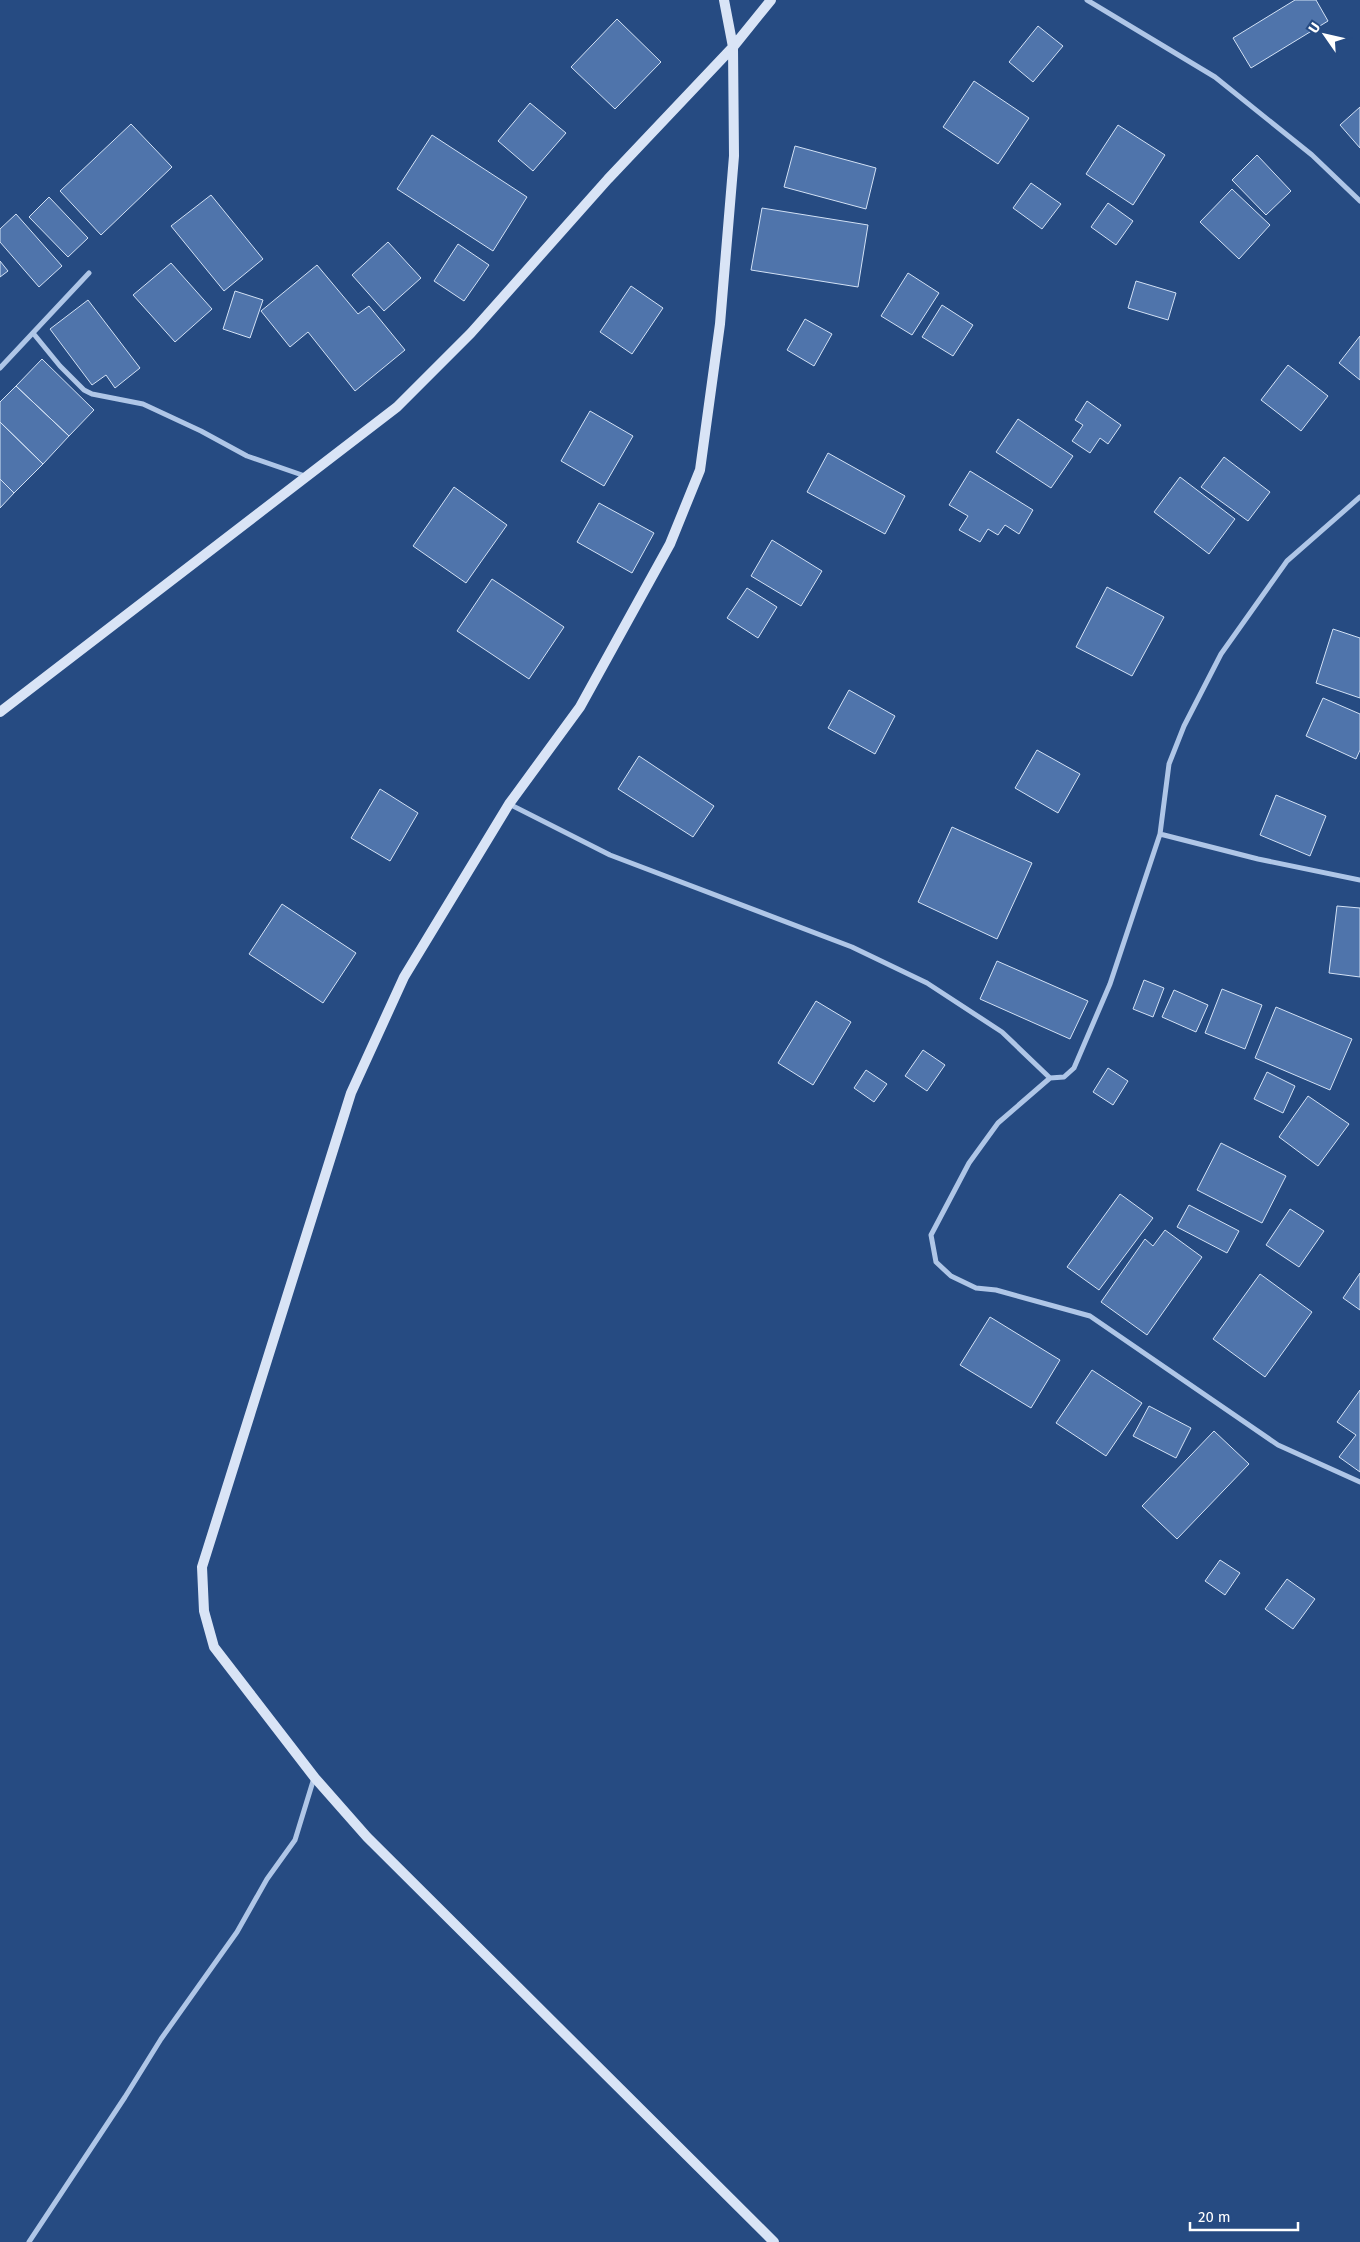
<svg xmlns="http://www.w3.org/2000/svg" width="1360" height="2242" viewBox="0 0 1360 2242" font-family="'Fira Sans',sans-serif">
<rect width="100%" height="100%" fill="#264b82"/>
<path fill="#4f74ab" stroke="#d2e1f5" d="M1295,0H1316L1328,21L1251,68L1233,38Z
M617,19L661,62L615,109L571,67Z
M1038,26L1063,46L1033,82L1009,62Z
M974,81L1029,118L998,164L943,127Z
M530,103L566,133L533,171L498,141Z
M1360,107V148L1340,125Z
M131,124L172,167L101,235L60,191Z
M1118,125L1165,155L1133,205L1086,174Z
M432,135L527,197L493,251L397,189Z
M795,146L876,168L866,209L784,187Z
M1257,155L1291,191L1266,215L1232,180Z
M1031,183L1061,204L1042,229L1013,208Z
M1232,189L1270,225L1239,259L1200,222Z
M211,195L263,259L224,291L171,226Z
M49,197L88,238L68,257L29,217Z
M1108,203L1133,221L1116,245L1091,227Z
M762,208L868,225L858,287L751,270Z
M16,214L62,266L39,287L0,242V229Z
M388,242L421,278L384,311L352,275Z
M458,244L489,265L464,301L434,281Z
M0,261L8,271L0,277Z
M171,263L212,309L175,342L133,295Z
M317,265L358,314L369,306L405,350L355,391L308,332L290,347L261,311Z
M908,273L939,293L912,335L881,316Z
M1136,281L1176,293L1168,320L1128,308Z
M631,286L663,308L632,354L600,332Z
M235,291L263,300L250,338L223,329Z
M88,300L140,368L115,388L106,375L92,385L50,329Z
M942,305L973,325L953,356L922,337Z
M805,319L832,334L814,366L787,350Z
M1360,336V380L1339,363Z
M42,359L94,410L69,436L16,386Z
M1288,365L1328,396L1301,431L1261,400Z
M16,386L69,436L43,464L0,422V402Z
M1087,401L1121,425L1108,444L1100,438L1090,453L1072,441L1083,425L1075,420Z
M590,411L633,436L604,486L561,461Z
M1018,419L1073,456L1051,488L996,452Z
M0,422L43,464L14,493L0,479Z
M828,453L905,496L885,534L807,492Z
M1224,457L1270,492L1248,521L1201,487Z
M970,471L1033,510L1019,534L1005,525L998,535L988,529L980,542L959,530L968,516L949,505Z
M1180,477L1235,519L1209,554L1154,512Z
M0,479L14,493L0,508Z
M454,487L507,525L466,583L413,546Z
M599,503L654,533L632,573L577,542Z
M772,540L822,571L801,606L751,576Z
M492,579L564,627L529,679L457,631Z
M1107,587L1164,617L1132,676L1076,647Z
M747,588L777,607L758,638L727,618Z
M1333,629L1360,638V698L1316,683Z
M849,690L895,716L875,754L828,728Z
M1323,698L1360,714V750L1356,759L1306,736Z
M1037,750L1080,774L1058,813L1015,788Z
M639,756L714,806L693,837L618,789Z
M380,789L418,813L390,861L351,838Z
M1276,795L1326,816L1310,856L1260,835Z
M952,827L1032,863L997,939L918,902Z
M282,904L356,953L323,1003L249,954Z
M1337,906L1360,908V977L1329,973Z
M997,961L1088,1001L1070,1039L980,999Z
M1144,980L1164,988L1153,1017L1133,1009Z
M1222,989L1262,1005L1245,1049L1205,1033Z
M1174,990L1208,1005L1196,1032L1162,1017Z
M816,1001L851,1022L813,1085L778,1063Z
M1276,1007L1352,1039L1330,1090L1255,1058Z
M923,1050L945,1065L927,1091L905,1076Z
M1108,1068L1128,1081L1113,1105L1093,1092Z
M866,1070L887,1084L874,1102L854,1088Z
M1267,1072L1295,1086L1283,1113L1254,1099Z
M1308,1096L1349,1124L1318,1166L1279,1137Z
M1221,1143L1286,1176L1262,1223L1197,1190Z
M1120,1194L1153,1218L1099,1290L1067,1267Z
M1189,1205L1239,1231L1227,1253L1177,1227Z
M1290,1209L1324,1231L1299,1267L1266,1245Z
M1165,1230L1202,1257L1147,1335L1101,1302L1145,1239L1153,1246Z
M1360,1273V1310L1343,1298Z
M1260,1274L1312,1312L1265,1377L1213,1339Z
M990,1317L1060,1360L1031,1408L960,1365Z
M1092,1370L1142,1403L1106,1456L1056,1423Z
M1360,1390V1472L1339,1457L1356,1435L1337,1422Z
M1149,1406L1191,1428L1176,1458L1133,1436Z
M1214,1431L1249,1464L1177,1539L1142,1506Z
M1220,1560L1240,1573L1225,1595L1205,1581Z
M1287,1579L1315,1599L1293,1629L1265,1609Z"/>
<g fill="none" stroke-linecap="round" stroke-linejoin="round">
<path stroke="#afc6e7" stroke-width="5" d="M1087,0L1215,77L1312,155L1360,201
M33,333L60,366L84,390L92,394L143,404L201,431L247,456L305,476
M0,368L89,273
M509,804L610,855L852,947L927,983L1002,1032L1050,1078L1064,1077L1074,1068L1110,984L1160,834L1169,764L1184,726L1221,654L1287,561L1360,497
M1160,834L1258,859L1360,880
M1050,1078L998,1123L969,1163L931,1235L936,1262L951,1276L976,1288L996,1290L1090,1316L1278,1445L1360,1482
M29,2242L125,2097L161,2039L237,1932L267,1879L295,1840L314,1778"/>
<path stroke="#d9e4f6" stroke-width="10" d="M724,0L733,47L734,156L720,324L700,470L670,544L580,707L509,804L404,977L351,1093L202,1567L204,1611L214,1647L315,1778L367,1837L774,2242
M0,712L397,407L471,333L608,179L733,47L771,0"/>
</g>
<g transform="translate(1325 35) rotate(304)" stroke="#264b82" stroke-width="4" paint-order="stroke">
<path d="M0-4L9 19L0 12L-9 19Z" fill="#ffffff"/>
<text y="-8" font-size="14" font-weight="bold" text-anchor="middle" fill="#ffffff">U</text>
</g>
<path d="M1190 2222v8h108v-8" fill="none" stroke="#ffffff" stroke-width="2.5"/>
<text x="1198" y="2222" font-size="15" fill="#ffffff" stroke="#264b82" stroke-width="4" paint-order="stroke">20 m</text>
</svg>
